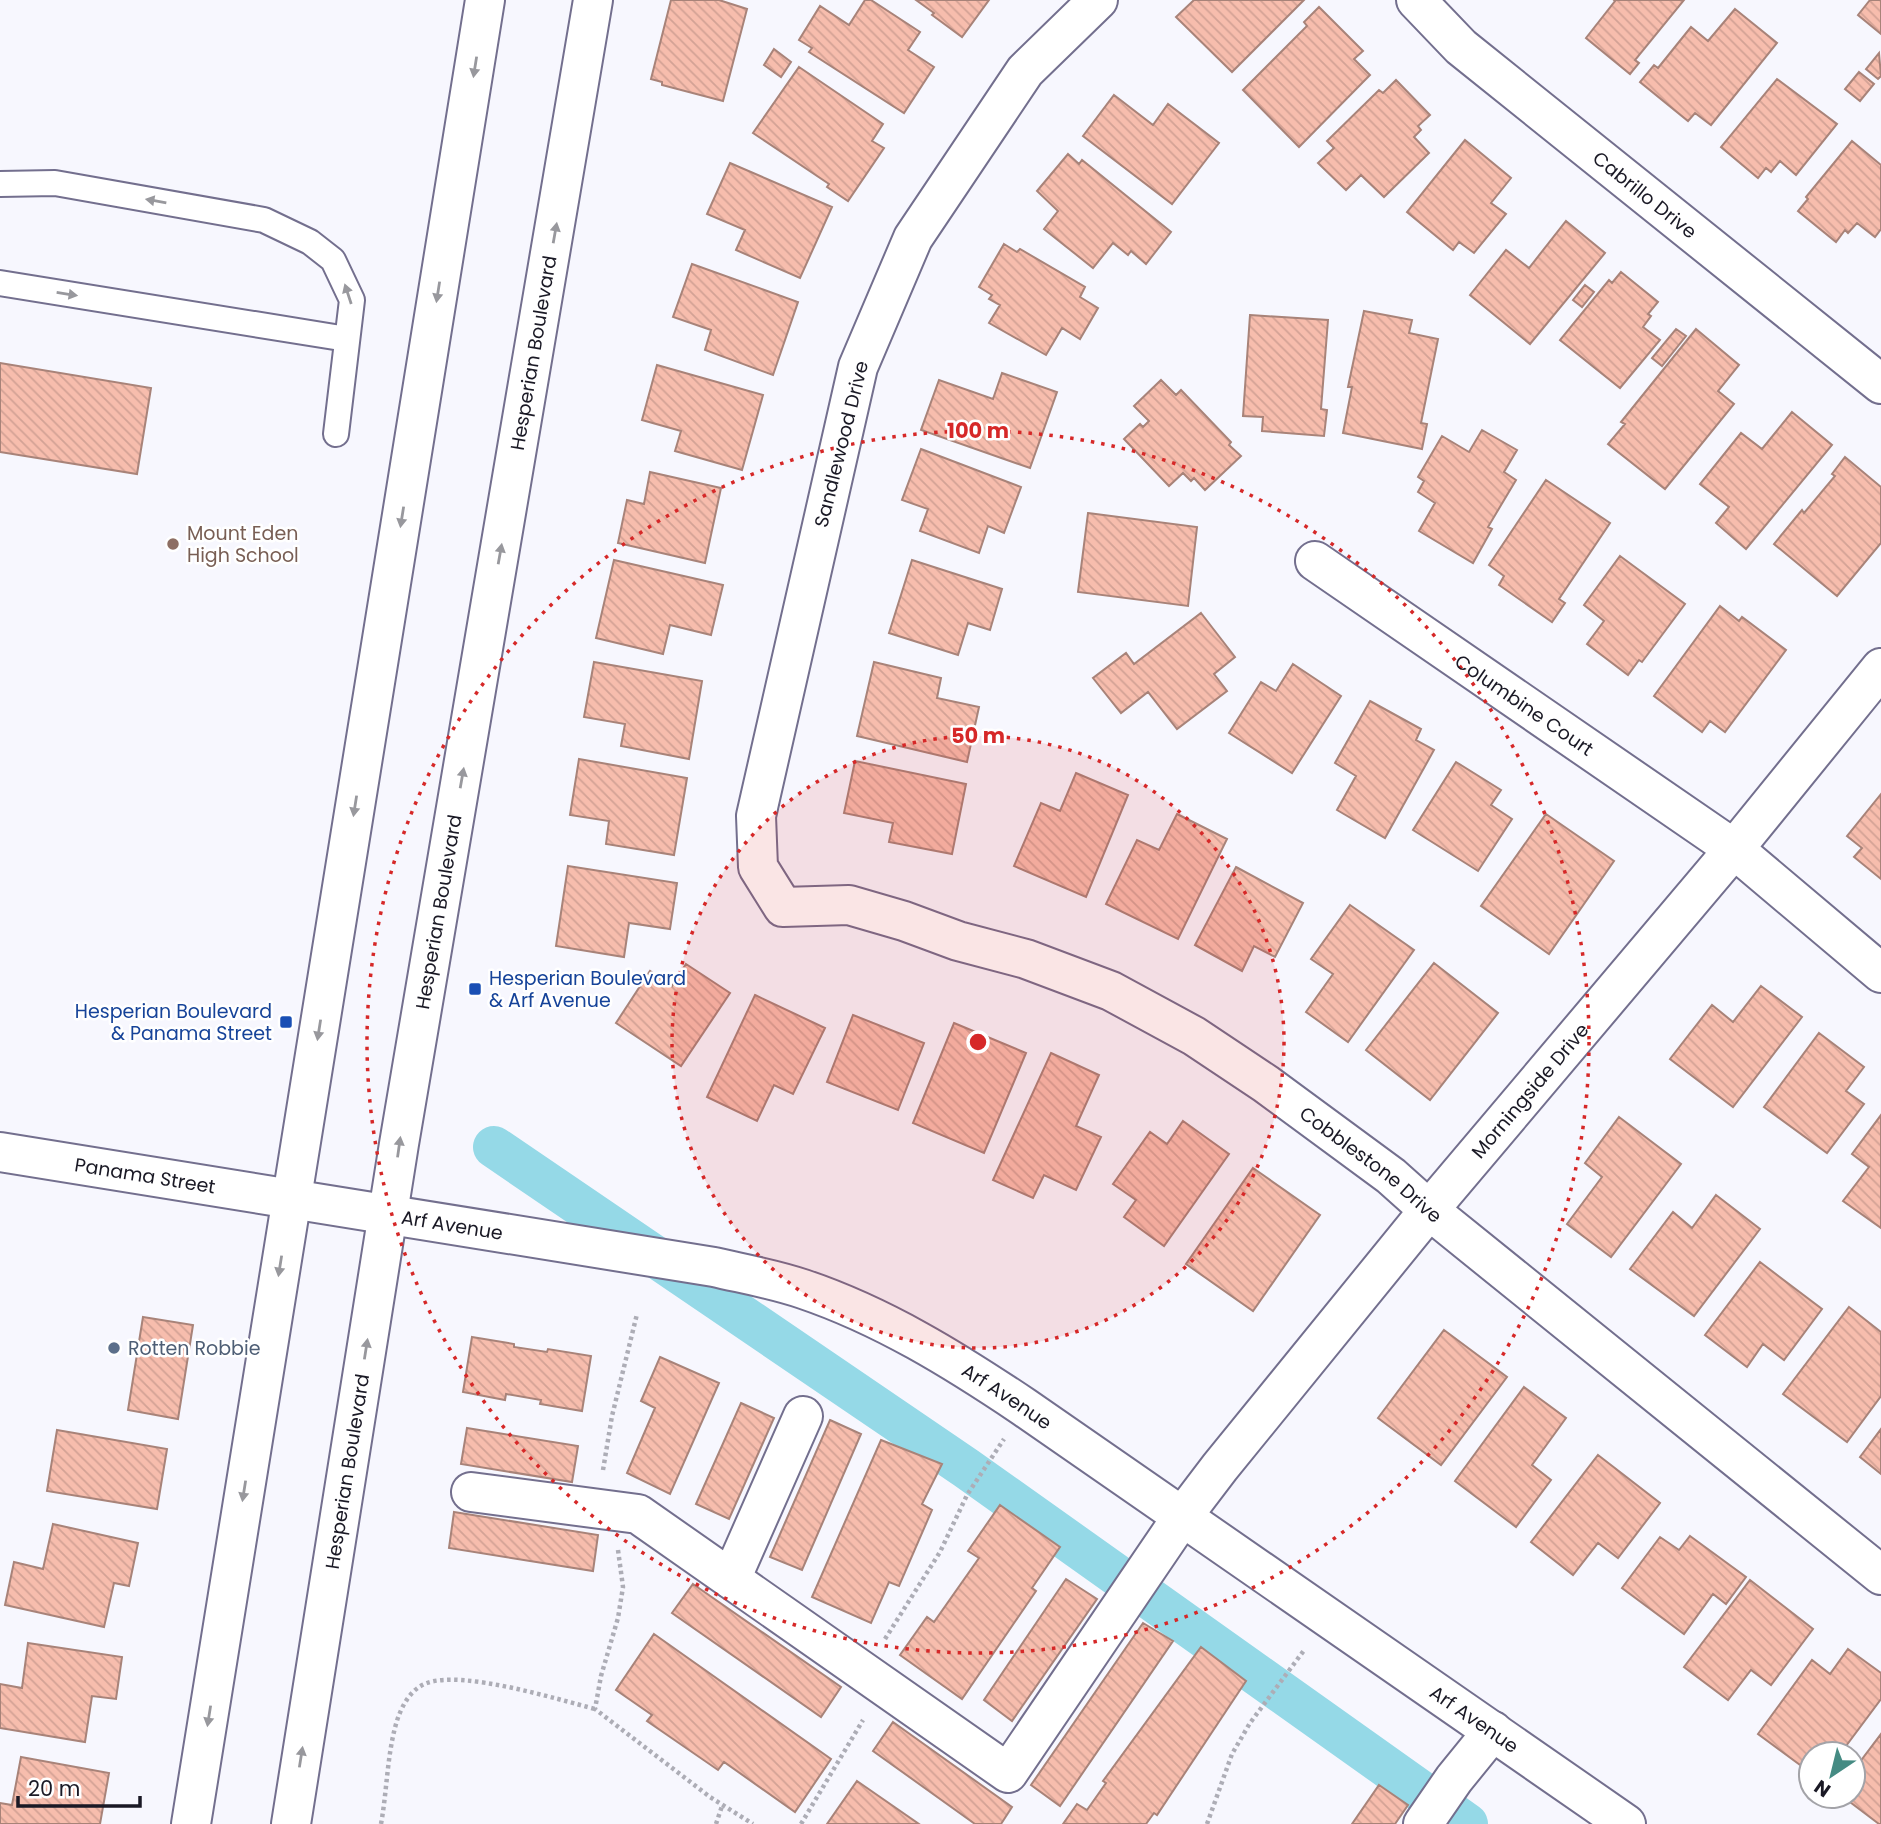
<svg xmlns="http://www.w3.org/2000/svg" width="1881" height="1824" viewBox="0 0 1881 1824" font-family="Poppins,sans-serif">
<defs>
<pattern id="building-back-hatch" width="6" height="6" patternUnits="userSpaceOnUse" patternTransform="scale(1.75)"><rect width="6" height="6" fill="#f7bdad"/><path d="M-1 5l2 2M0 0l6 6M5-1l2 2" fill="none" stroke="#d3a295"/></pattern>
</defs>
<rect width="100%" height="100%" fill="#f7f7fe"/>
<g fill="none" stroke-linecap="round" stroke-linejoin="round">
<path stroke="#95d9e7" stroke-width="42" d="M494,1147L966,1468L1467,1824"/>
</g>
<path fill="url(#building-back-hatch)" stroke="#a88379" stroke-width="2" d="M671,0H719L747,9L723,101L662,85V82L651,79Z
M865,0H871L920,32L908,50L934,67L904,113L809,52L812,48L799,40L820,6L849,25Z
M916,0H989L962,37L932,15L934,13Z
M1194,0H1304L1232,72L1176,17Z
M1614,0H1684L1635,60L1639,63L1630,74L1586,38L1615,1Z
M1870,0H1881V34L1858,15Z
M1319,7L1363,51L1354,59L1370,75L1299,147L1243,90L1307,26L1304,22Z
M1735,9L1777,43L1711,125L1695,113L1688,121L1640,82L1654,65L1658,68L1691,27L1708,41Z
M774,49L791,62L781,77L764,65Z
M1879,53L1881,76L1878,79L1866,69Z
M799,67L883,124L872,141L884,148L848,201L827,187L829,184L753,133Z
M1859,72L1874,84L1860,101L1845,89Z
M1777,79L1837,124L1796,175L1780,161L1771,172L1766,168L1758,178L1721,147Z
M1396,80L1430,115L1418,126L1421,130L1414,137L1429,153L1384,197L1361,175L1346,190L1318,163L1334,148L1327,141L1379,90L1383,93Z
M1114,95L1153,125L1168,104L1219,143L1172,204L1083,136Z
M1465,140L1511,178L1491,203L1506,214L1474,253L1459,242L1453,250L1407,212Z
M1852,141L1881,165V229L1875,237L1857,223L1848,233L1845,230L1836,242L1798,211L1808,199L1806,197Z
M1068,154L1079,164L1082,160L1171,232L1146,264L1131,251L1128,255L1113,243L1093,268L1044,229L1058,211L1037,191Z
M730,163L832,207L800,278L736,250L745,230L707,214Z
M1566,221L1605,253L1530,344L1470,295L1506,250L1529,268Z
M1004,244L1017,252L1020,249L1085,287L1080,297L1098,308L1080,339L1062,328L1046,355L989,323L1000,305L989,299L992,295L979,287Z
M692,264L798,302L773,375L705,350L711,330L673,317Z
M1621,272L1658,302L1648,314L1651,316L1643,327L1660,340L1620,388L1560,340L1609,280L1612,283Z
M1585,285L1594,292L1582,307L1573,300Z
M1364,311L1412,320L1409,333L1438,339L1421,423L1427,424L1422,449L1343,433L1352,387H1348Z
M1250,315L1328,320L1321,409L1327,410L1324,436L1262,431L1263,417L1243,416Z
M1676,329L1686,336L1662,366L1652,358Z
M1696,329L1739,365L1718,391L1734,404L1665,489L1608,444L1625,424L1621,422Z
M0,363L151,388L137,474L0,452Z
M657,365L763,395L742,470L675,451L681,431L642,420Z
M1002,373L1057,392L1030,468L921,430L939,380L993,399Z
M1161,380L1176,395L1181,390L1231,442L1229,445L1241,456L1205,490L1194,478L1191,481L1183,473L1169,486L1124,439L1140,424L1143,427L1149,421L1134,406Z
M1792,412L1832,445L1746,549L1716,523L1729,507L1700,484L1741,433L1762,449Z
M1482,430L1517,450L1504,472L1516,480L1488,527L1492,529L1473,563L1419,531L1435,503L1418,492L1424,481L1418,477L1442,436L1469,452Z
M921,449L1021,487L1004,533L988,526L979,553L920,531L928,509L902,500Z
M1845,457L1881,487V543L1837,596L1774,544L1802,510L1804,513L1835,476L1832,474Z
M650,472L721,488L705,563L618,543L627,500L644,504Z
M1546,480L1610,523L1559,599L1565,603L1552,622L1499,585L1504,576L1489,565Z
M1088,513L1197,527L1188,606L1078,592Z
M1620,556L1685,604L1642,662L1639,660L1628,675L1587,644L1604,621L1584,605Z
M614,560L723,585L711,635L670,625L663,654L596,638Z
M912,560L1002,589L990,630L968,623L958,655L889,633Z
M1720,606L1739,621L1742,617L1786,650L1725,732L1710,721L1702,732L1654,696Z
M1201,613L1235,657L1214,674L1227,691L1177,729L1148,692L1121,713L1093,678L1126,653L1134,664Z
M594,662L702,681L689,759L621,746L625,724L584,717Z
M874,662L941,678L937,698L979,707L967,762L857,736Z
M1293,664L1341,696L1292,773L1229,733L1261,682L1276,691Z
M1370,701L1421,729L1416,740L1434,750L1385,838L1337,810L1356,776L1335,763Z
M579,759L687,778L674,855L606,844L609,821L570,815Z
M855,761L966,784L952,854L889,842L893,823L844,813Z
M1456,762L1501,790L1491,805L1512,819L1478,871L1413,830Z
M1076,773L1128,795L1086,897L1014,866L1041,803L1060,811Z
M1881,794V879L1854,857L1862,848L1847,836Z
M1177,814L1227,839L1178,939L1106,904L1137,840L1159,850Z
M1546,814L1614,861L1549,954L1481,906Z
M568,866L677,883L670,929L629,923L624,957L556,946Z
M1236,867L1303,903L1275,957L1254,946L1242,971L1195,945Z
M1350,905L1414,950L1348,1042L1306,1012L1333,974L1311,959Z
M1434,963L1498,1013L1430,1100L1366,1050Z
M686,964L730,993L681,1066L616,1023L650,971L672,986Z
M1761,986L1802,1017L1733,1107L1670,1059L1712,1005L1733,1022Z
M755,995L825,1028L793,1094L774,1085L757,1121L707,1097Z
M853,1015L924,1043L898,1110L827,1082Z
M954,1023L1026,1053L984,1153L913,1123Z
M1819,1033L1864,1067L1846,1091L1864,1104L1827,1153L1764,1107Z
M1051,1053L1099,1075L1076,1126L1101,1137L1076,1190L1044,1175L1033,1198L993,1180Z
M1881,1115V1228L1843,1201L1869,1167L1852,1154Z
M1619,1117L1681,1164L1611,1257L1567,1224L1602,1177L1585,1163Z
M1183,1121L1229,1154L1164,1246L1124,1217L1136,1200L1113,1184L1150,1132L1167,1144Z
M1253,1168L1320,1215L1253,1311L1186,1264Z
M1716,1195L1760,1229L1694,1316L1630,1269L1673,1212L1692,1228Z
M1760,1262L1822,1309L1784,1360L1763,1344L1747,1367L1705,1335Z
M1849,1307L1881,1332V1396L1847,1442L1783,1394Z
M143,1317L193,1325L178,1419L128,1410Z
M1444,1330L1507,1377L1441,1465L1378,1418Z
M472,1337L514,1344V1347L547,1352L548,1349L591,1356L582,1411L540,1404L541,1400L506,1394L505,1400L463,1392Z
M660,1357L719,1383L670,1494L627,1473L655,1408L641,1401Z
M1524,1387L1566,1418L1532,1465L1551,1480L1516,1527L1455,1481Z
M741,1403L774,1418L729,1519L696,1504Z
M830,1420L861,1434L802,1570L770,1557Z
M467,1428L578,1446L572,1482L461,1464Z
M1881,1429V1474L1860,1457Z
M57,1430L167,1449L157,1509L47,1491Z
M881,1440L942,1464L922,1504L932,1510L899,1586L889,1582L871,1623L812,1597Z
M1598,1455L1660,1503L1618,1558L1598,1543L1573,1575L1531,1542Z
M1000,1505L1060,1547L1032,1588L1036,1591L962,1699L900,1655L927,1617L934,1622L979,1558L968,1551Z
M454,1512L598,1535L593,1571L449,1548Z
M53,1524L138,1543L129,1586L114,1583L104,1627L5,1605L14,1562L43,1569Z
M1690,1536L1746,1577L1726,1604L1713,1594L1684,1634L1622,1588L1660,1537L1679,1550Z
M1066,1579L1097,1599L1012,1721L984,1700Z
M1750,1580L1813,1629L1771,1685L1751,1670L1728,1700L1684,1667Z
M693,1584L841,1687L821,1717L672,1613Z
M1143,1623L1173,1641L1060,1806L1031,1785Z
M654,1634L831,1759L795,1812L724,1762L718,1770L647,1721L652,1715L616,1690Z
M28,1643L122,1657L116,1699L92,1696L85,1742L0,1728V1684L22,1688Z
M1201,1647L1246,1681L1157,1815L1154,1813L1146,1824H1063L1077,1804L1087,1810L1106,1783L1103,1781Z
M1848,1649L1881,1673V1699L1840,1754H1811V1773L1758,1734L1812,1660L1830,1674Z
M893,1722L1012,1807L1001,1824H975L873,1751Z
M1881,1734V1824H1879L1842,1796H1853V1771Z
M21,1757L109,1773L100,1824H0V1803L12,1805Z
M857,1781L919,1824H827Z
M1379,1785L1408,1805L1395,1824H1352Z"/>
<g fill="none" stroke-linecap="round" stroke-linejoin="round">
<g stroke="#736f8e" stroke-width="28">
<path id="lane" d="M0,184L55,183L264,220L310,242L333,260L352,300L336,434
M0,283L347,339"/>
</g>
<g stroke="#736f8e" stroke-width="42">
<g id="street">
<path id="s1" d="M1098,0L1025,71L913,238L858,367L756,816L758,867L783,907L849,905L904,921L958,941L1026,959L1111,991L1194,1036L1266,1084L1391,1176L1429,1210L1881,1575"/>
<path id="s2" d="M1416,0L1461,47L1881,384"/>
<path id="s3" d="M1315,561L1734,849L1881,973"/>
<path id="s4" d="M0,1152L714,1267C744,1274 774,1279 803,1289C883,1316 954,1360 1024,1407L1626,1824"/>
<path id="s5" d="M471,1492L638,1514L1008,1773L1182,1517L1220,1467L1429,1210L1734,849L1881,668"/>
<path d="M731,1579L803,1416"/>
<path d="M1423,1824L1454,1779L1493,1731"/>
</g>
</g>
<g stroke="#736f8e" stroke-width="42">
<g id="primary">
<path d="M191,1824L485,0"/>
<path id="s6" d="M291,1824L399,1144L593,0"/>
</g>
</g>
<path stroke="#adadb6" stroke-width="4.5" stroke-dasharray="3.5 3.5" stroke-linecap="butt" d="M603,1470L612,1416L637,1314
M618,1550L623,1587L618,1618L601,1676L595,1709L710,1797L753,1824
M885,1639L940,1552L967,1495L1004,1439
M381,1824C387,1791 387,1756 396,1724C401,1707 410,1689 427,1683C462,1670 557,1699 595,1709
M716,1824L722,1806
M801,1824L863,1720
M1207,1824L1232,1754L1250,1723L1305,1649"/>
<use href="#lane" stroke="#fff" stroke-width="24"/>
<use href="#street" stroke="#fff" stroke-width="38"/>
<use href="#primary" stroke="#fff" stroke-width="38"/>
</g>
<defs><path id="oneway-solid" d="M-6-.8H1V-3.2L6.5 0L1 3.2V.8H-6Z" transform="scale(1.75)"/></defs>
<g fill="#98989d">
<use href="#oneway-solid" transform="translate(475 67) rotate(99)"/>
<use href="#oneway-solid" transform="translate(156 201) rotate(-170)"/>
<use href="#oneway-solid" transform="translate(555 233) rotate(-80)"/>
<use href="#oneway-solid" transform="translate(438 292) rotate(99)"/>
<use href="#oneway-solid" transform="translate(67 294) rotate(9)"/>
<use href="#oneway-solid" transform="translate(348 294) rotate(-108)"/>
<use href="#oneway-solid" transform="translate(402 517) rotate(99)"/>
<use href="#oneway-solid" transform="translate(500 554) rotate(-80)"/>
<use href="#oneway-solid" transform="translate(462 778) rotate(-80)"/>
<use href="#oneway-solid" transform="translate(355 806) rotate(99)"/>
<use href="#oneway-solid" transform="translate(319 1030) rotate(99)"/>
<use href="#oneway-solid" transform="translate(399 1147) rotate(-82)"/>
<use href="#oneway-solid" transform="translate(280 1266) rotate(99)"/>
<use href="#oneway-solid" transform="translate(366 1349) rotate(-81)"/>
<use href="#oneway-solid" transform="translate(244 1491) rotate(99)"/>
<use href="#oneway-solid" transform="translate(209 1716) rotate(99)"/>
<use href="#oneway-solid" transform="translate(301 1757) rotate(-81)"/>
</g>
<circle cx="978" cy="1042" r="306" fill="#d62828" fill-opacity=".12"/>
<g fill="none" stroke="#d62828" stroke-width="3.5" stroke-dasharray="3.5 7">
<circle cx="978" cy="1042" r="306"/>
<circle cx="978" cy="1042" r="611"/>
</g>
<circle fill="#8d6e63" stroke="#fff" stroke-width="2.5" cx="173" cy="544" r="7"/>
<g fill="#1a4fb4" stroke="#fff" stroke-width="2.5">
<rect x="468" y="982" width="14" height="14" rx="3.5"/>
<rect x="279" y="1015" width="14" height="14" rx="3.5"/>
</g>
<circle fill="#5c6f8a" stroke="#fff" stroke-width="2.5" cx="114" cy="1348" r="7"/>
<g text-anchor="middle" stroke-width="5" stroke-linejoin="round" paint-order="stroke">
<g font-size="19" fill="#1a1925" stroke="#fff">
<text dy="7" stroke="none"><textPath href="#s2" startOffset="301">Cabrillo Drive</textPath></text>
<text dy="7" stroke="none"><textPath href="#s6" startOffset="1491">Hesperian Boulevard</textPath></text>
<text transform="translate(841 444) rotate(-76)" y="7">Sandlewood Drive</text>
<text dy="7" stroke="none"><textPath href="#s3" startOffset="254">Columbine Court</textPath></text>
<text dy="7" stroke="none"><textPath href="#s6" startOffset="924">Hesperian Boulevard</textPath></text>
<text dy="7" stroke="none"><textPath href="#s5" startOffset="1480">Morningside Drive</textPath></text>
<text dy="7" stroke="none"><textPath href="#s1" startOffset="1657">Cobblestone Drive</textPath></text>
<text dy="7" stroke="none"><textPath href="#s4" startOffset="147">Panama Street</textPath></text>
<text dy="7" stroke="none"><textPath href="#s4" startOffset="458">Arf Avenue</textPath></text>
<text dy="7" stroke="none"><textPath href="#s4" startOffset="1046">Arf Avenue</textPath></text>
<text dy="7" stroke="none"><textPath href="#s6" startOffset="357">Hesperian Boulevard</textPath></text>
<text dy="7" stroke="none"><textPath href="#s4" startOffset="1614">Arf Avenue</textPath></text>
</g>
<g font-size="19" fill="#785e54" stroke="#fff" text-anchor="start">
<text x="187" y="540">Mount Eden<tspan x="187" dy="22">High School</tspan></text>
</g>
<g font-size="19" fill="#164399" stroke="#fff" text-anchor="start">
<text x="489" y="985">Hesperian Boulevard<tspan x="489" dy="22">&amp; Arf Avenue</tspan></text>
<text x="272" y="1018" text-anchor="end">Hesperian Boulevard<tspan x="272" dy="22">&amp; Panama Street</tspan></text>
</g>
<g font-size="19" fill="#4e5e75" stroke="#fff" text-anchor="start">
<text x="128" y="1355">Rotten Robbie</text>
</g>
</g>
<circle cx="978" cy="1042" r="10" fill="#d62828" stroke="#fff" stroke-width="3.5"/>
<g font-size="21" text-anchor="middle" font-weight="bold" fill="#d62828" stroke="#fff" stroke-width="5" stroke-linejoin="round" paint-order="stroke">
<text x="978" y="438">100 m</text>
<text x="978" y="743">50 m</text>
</g>
<g transform="translate(1832 1775) rotate(215)"><circle r="33" fill="#ffffff" stroke="#a3a3a8" stroke-width="2"/>
<path d="M0-5L12 26L0 18L-12 26Z" fill="#458b83"/>
<text y="-10" font-size="19" font-weight="bold" text-anchor="middle" fill="#1a1925">N</text>
</g>
<path d="M18 1796v10h122v-10" fill="none" stroke="#1a1925" stroke-width="3.5"/>
<text x="28" y="1796" font-size="21" fill="#1a1925" stroke="#ffffff" stroke-width="5" paint-order="stroke">20 m</text>
</svg>
